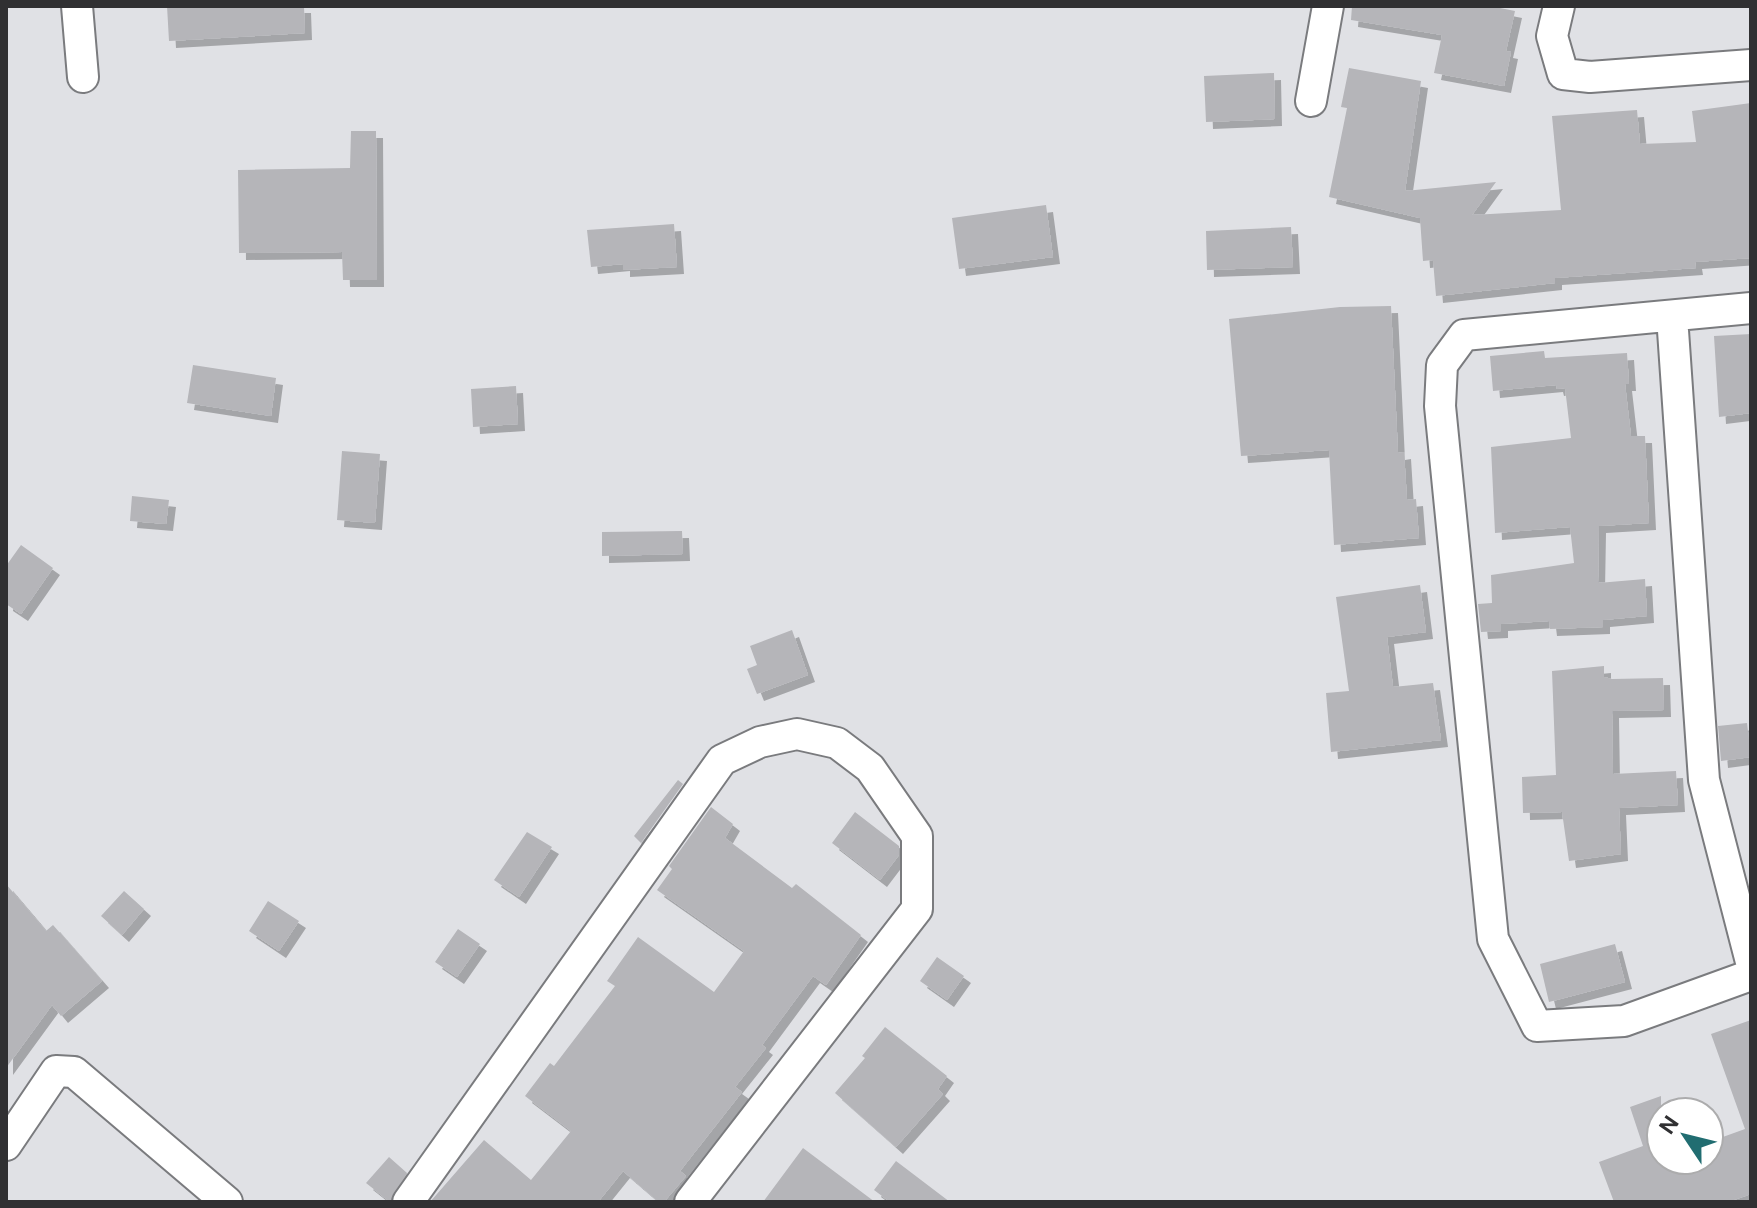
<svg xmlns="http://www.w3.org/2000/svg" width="1757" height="1208" viewBox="0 0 1757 1208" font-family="'DM Sans',sans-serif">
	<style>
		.building { fill: #b5b5b9; filter: url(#shadow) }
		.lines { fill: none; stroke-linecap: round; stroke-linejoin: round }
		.street-casing { stroke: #7a7b7e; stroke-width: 34 }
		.street { stroke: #fff; stroke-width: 30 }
	</style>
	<defs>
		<filter id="shadow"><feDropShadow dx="7" dy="7" stdDeviation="0" flood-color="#0004"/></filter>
	</defs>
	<rect width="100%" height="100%" fill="#e0e1e5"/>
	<path class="building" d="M167 6H304L305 33 169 41Z
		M1352 6H1490L1515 11 1506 51 1511 52 1504 86 1434 73 1442 35 1351 20Z
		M1349 68 1421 81 1405 191 1496 182 1472 215 1561 210 1552 116 1637 110 1640 144 1696 142 1692 111 1751 103V258L1695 262 1696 268 1555 278V283L1436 296 1433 260 1423 261 1420 218 1329 197 1347 108 1341 107Z
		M1274 73 1275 119 1206 122 1204 76Z
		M351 131H376L377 280H343L342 252 239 253 238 170 350 168Z
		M1046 205 1053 257 959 269 952 218Z
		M674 224 677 267 623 270V264L591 267 587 230Z
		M1291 227 1293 267 1207 270 1206 231Z
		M1391 306 1398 453 1404 452 1407 500 1416 499 1419 538 1334 545 1329 450 1241 456 1229 319 1340 307Z
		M1751 334V413L1719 417 1714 336Z
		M1544 351 1545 358 1627 353 1629 384H1625L1631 436H1645L1649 523 1599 526 1598 583 1645 579 1647 616 1603 620V627L1550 629 1549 621 1501 624V631L1481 632 1478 604 1492 603 1491 575 1574 563 1570 527 1495 533 1491 447 1571 438 1565 388 1557 389 1556 385 1493 391 1490 356Z
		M193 365 276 378 271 416 187 403Z
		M516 386 518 424 473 427 471 389Z
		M342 451 380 454 375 523 337 520Z
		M132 496 169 500 166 524 130 521Z
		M682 531 683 554 602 556V532Z
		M21 545 53 568 21 614 6 604V566Z
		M1420 585 1426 632 1387 637 1393 687 1433 683 1441 740 1331 752 1326 693 1349 691 1336 597Z
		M792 630 808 675 757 694 747 669 757 665 750 646Z
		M1604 666V677L1612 679 1663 678 1664 710 1612 711 1613 774 1676 771 1678 805 1619 808 1621 854 1569 861 1562 812 1523 813 1522 777 1556 775 1552 671Z
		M1747 723 1751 757 1721 761 1718 726Z
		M678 780 683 784 641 843 634 836Z
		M711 807 733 824 725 838 792 888 796 884 861 935 826 985 813 976 762 1045 766 1048 735 1087 742 1092 680 1171 686 1176 664 1202H659L623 1171 598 1202H430L484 1140 531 1180 571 1131 525 1096 550 1063 554 1066 615 986 607 981 638 937 714 992 744 951 657 890 672 869 669 866Z
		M855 812 899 846V855L880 880 832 843Z
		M527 832 552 847 519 897 494 880Z
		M6 884 46 931 53 925 102 981 61 1016 52 1005 6 1068Z
		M124 891 144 909 122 935 101 916Z
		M268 901 299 921 279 951 249 931Z
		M458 929 480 944 457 977 435 962Z
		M1615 944 1625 982 1549 1002 1540 964Z
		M937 957 964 976 947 1000 920 981Z
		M1751 1020V1194L1728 1202H1614L1599 1162 1643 1146 1630 1107 1661 1096V1160H1709V1142L1745 1129 1711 1034Z
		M885 1027 947 1076 938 1089 943 1094 896 1147 835 1093 865 1058 862 1056Z
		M803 1148 875 1202H763Z
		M389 1157 407 1173 390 1202 366 1183Z
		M896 1161 950 1202H890L874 1190Z"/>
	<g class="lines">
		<g class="street-casing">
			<path id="street" d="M77 6 83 77
				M1559 6 1552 36 1563 74 1590 77 1751 65
				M1311 101 1328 6
				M1751 308 1464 335 1442 365 1440 406 1493 939 1537 1026 1624 1021 1751 975
				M1672 316 1704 780 1751 962
				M6 1145 56 1071 74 1072 227 1202
				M408 1202 722 760 760 742 797 734 837 743 870 768 917 836V909L690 1202"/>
		</g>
		<use href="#street" class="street"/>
	</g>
	<rect width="1757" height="1208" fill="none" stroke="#303032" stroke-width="16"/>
	<g transform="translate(1685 1136) rotate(305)"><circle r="38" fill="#ffffff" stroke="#acacad" stroke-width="2"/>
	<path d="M0-6L14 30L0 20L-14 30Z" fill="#216d71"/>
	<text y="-12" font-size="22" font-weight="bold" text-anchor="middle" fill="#303032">N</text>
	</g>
</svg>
